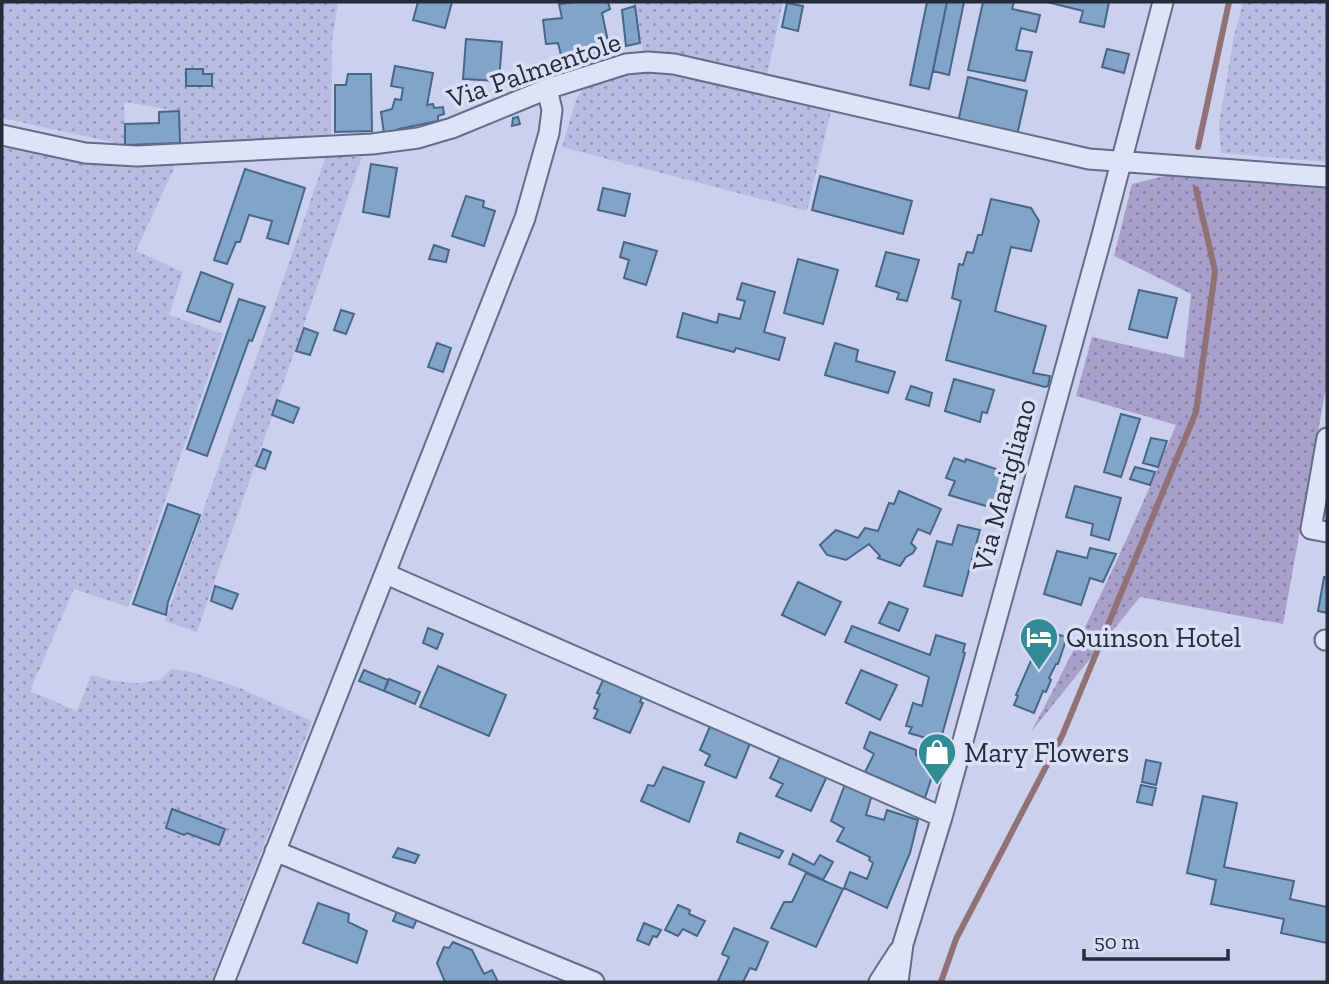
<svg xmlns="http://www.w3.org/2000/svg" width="1329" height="984" viewBox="0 0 1329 984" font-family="'Zilla Slab',serif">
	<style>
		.farmland { fill: url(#farmland-dots) }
		.grass { fill: url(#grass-dots) }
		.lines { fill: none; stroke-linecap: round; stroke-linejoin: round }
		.stream { stroke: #907176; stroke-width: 6 }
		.building { fill: #83a4c9; stroke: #466787; stroke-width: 2 }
		.minor-casing { stroke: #5f6e89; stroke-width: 23 }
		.minor { stroke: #dee3f8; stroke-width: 19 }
		.labels { text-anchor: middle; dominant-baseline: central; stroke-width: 7; stroke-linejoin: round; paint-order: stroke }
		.street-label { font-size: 28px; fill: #222c3b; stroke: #dadff5 }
		.poi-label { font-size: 28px; fill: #222c3b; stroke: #dadff5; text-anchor: start }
	</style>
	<defs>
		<pattern id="farmland-dots" width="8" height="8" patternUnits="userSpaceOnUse" patternTransform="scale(1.75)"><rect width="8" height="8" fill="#b8bbe2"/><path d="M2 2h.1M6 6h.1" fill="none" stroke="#9598b8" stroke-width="1.8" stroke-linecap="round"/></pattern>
		<pattern id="grass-dots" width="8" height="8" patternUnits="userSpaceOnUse" patternTransform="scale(1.75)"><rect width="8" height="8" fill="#a99fcb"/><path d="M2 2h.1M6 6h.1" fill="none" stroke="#8982a6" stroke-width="1.8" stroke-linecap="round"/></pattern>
	</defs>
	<rect width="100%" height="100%" fill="#cbd1ed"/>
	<path class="farmland" d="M2 2H338L332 40 331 138 180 143 179 111 124 102 125 145 2 118Z
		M633 2H783L766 79 644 55Z
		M1243 2H1327V162L1221 153 1219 124 1234 36Z
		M658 70 831 111 807 211 562 147 576 100 581 92 592 84 629 71Z
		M2 145 94 164 125 166H175L136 251 183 272 169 315 223 334 128 607 74 589 30 691 77 711 91 675 115 681 138 683 160 680 171 669 191 672 240 688 312 721 211 982H2Z
		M326 156 362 157 197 632 165 621Z"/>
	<path class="grass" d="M1168 175 1327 186V382L1283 624 1140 597 1031 732C1085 632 1133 529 1176 425L1076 396 1092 337 1184 358 1191 294 1114 256 1132 184Z"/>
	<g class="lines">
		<path class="stream" d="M1198 147 1229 2
			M941 982 956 939 1062 736 1196 412 1215 271 1196 189"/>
	</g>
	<path class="building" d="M418 2H452L445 28 413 20Z
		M576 2H608L610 9 602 13 610 51 563 63 558 43 546 44 543 20 562 18 559 4Z
		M927 2H947L929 89 910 85Z
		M947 2H964L949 75 933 71Z
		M983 2H1014L1012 9 1040 15 1036 32 1021 28 1016 50 1032 52 1025 81 968 70Z
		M1047 2H1109L1104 27 1080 22 1083 11Z
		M787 3 803 6 798 31 782 27Z
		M635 6 640 43 626 46 622 10Z
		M466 39 502 42 499 81 463 79Z
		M1107 49 1129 54 1124 73 1102 67Z
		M395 66 433 73 427 105 433 104 434 108 443 107 444 114 438 116V121L398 129V133L384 134 381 112 392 109 395 99 401 100 403 88 391 86Z
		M186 69H203V74H212V86H186Z
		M348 74H371L372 131 335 132V85H346Z
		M968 77 1027 91 1017 135 958 122Z
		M179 111 180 143 125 145V124L159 123V112Z
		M518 117 520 124 512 126 513 118Z
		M371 164 397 168 389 217 363 212Z
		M245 169 305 188 288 244 267 238 272 221 249 215 240 242H236L227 264 214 260Z
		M820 176 912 201 903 234 812 210Z
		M603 188 630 194 625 216 598 210Z
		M466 196 484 201 483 207 495 211 484 246 452 236Z
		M991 199 1031 208 1039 221 1031 251 1011 247 995 311 1046 326 1033 373 1050 376 1048 386 1045 387 946 360 961 301 952 298 959 264 963 265 967 252 973 253 978 235H982Z
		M624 242 657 251 646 285 624 278 629 260 620 257Z
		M434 245 449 250 446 262 429 259Z
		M886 252 919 260 907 301 897 299 899 293 876 286Z
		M798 259 838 270 823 324 784 313Z
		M201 272 233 284 220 322 187 311Z
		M742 283 775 292 764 332 785 338 779 360 736 348 734 352 677 337 683 313 717 323 719 314 740 319 745 301 737 299Z
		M1139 290 1177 298 1167 338 1129 329Z
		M239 299 265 307 252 341 249 340 207 456 187 449Z
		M341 310 354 314 346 334 334 330Z
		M304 328 318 333 310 355 296 351Z
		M437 343 451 348 443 372 428 367Z
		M835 343 858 350 856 361 895 372 888 393 825 375Z
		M954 379 994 390 987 413 982 412 980 422 945 411Z
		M911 386 932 393 929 406 906 399Z
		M277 400 299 408 293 423 272 415Z
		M1121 414 1140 419 1121 477 1104 472Z
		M1151 438 1167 441 1158 467 1143 463Z
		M263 449 271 452 265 469 256 466Z
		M954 458 965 462 966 459 1008 473 996 509 949 495 955 481 946 478Z
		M1135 467 1155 472 1150 485 1130 479Z
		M1075 486 1121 498 1109 540 1091 535 1093 524 1066 517Z
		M899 491 941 509 930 534 918 529 911 543 916 548 913 553 906 557 900 566 878 558 880 556 869 544 846 560 827 555 820 545 836 530 858 538 865 528 878 531 889 503 894 504Z
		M168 504 200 515 168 602 166 615 133 604Z
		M958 525 980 530 962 596 924 586 937 541 952 545Z
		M1090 548 1116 554 1103 582 1090 578 1081 605 1044 594 1057 551 1087 558Z
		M1324 577 1327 578V613L1318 611Z
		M798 582 841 602 825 635 782 615Z
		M215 586 238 594 232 609 211 601Z
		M889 602 908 609 899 631 879 623Z
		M852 626 930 655 936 635 965 644 963 652 965 653 940 742 909 733 912 727 906 726 913 703 922 706 929 677 845 642Z
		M428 628 443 634 437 649 423 643Z
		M1044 631 1067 637 1058 664H1056L1049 678 1051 680 1046 692 1043 691 1034 713 1014 705 1018 696 1016 695Z
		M438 666 506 695 489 736 420 707Z
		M364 670 388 680 384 691 359 681Z
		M861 670 897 685 880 720 846 703Z
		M604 678 643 695 640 702 643 703 630 733 594 718 598 710 594 708 600 694 597 693Z
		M389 679 420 692 415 704 384 691Z
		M711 724 751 741 736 778 705 765 710 755 700 750Z
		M870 732 916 750V755L936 764 925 798 865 772 874 754 864 748Z
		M781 755 828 774 811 811 776 796 783 784 770 778Z
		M1146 760 1161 763 1156 785 1142 782Z
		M663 767 704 782 689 822 641 801 648 785 654 786Z
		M847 779 874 788 866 815 884 820 887 810 918 820 910 853 887 908 844 888 850 872 867 879 873 863 869 860 870 857 837 841 844 828 831 821Z
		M1141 785 1156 788 1152 805 1137 802Z
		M1203 796 1237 803 1224 867 1294 881 1290 899 1327 907V943L1281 933 1284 919 1211 904 1216 880 1187 873Z
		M172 809 225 829 219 845 187 833 184 835 166 828Z
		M740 833 783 851 779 858 737 842Z
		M398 848 419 855 415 863 393 857Z
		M793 854 814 865 820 855 833 862 823 880 789 864Z
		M806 873 843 889 816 947 771 928 784 902H792Z
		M318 903 349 914 348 922 367 931 357 963 303 943Z
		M678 905 690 910 689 914 705 921 697 936 683 929 678 936 665 930Z
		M398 909 418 917 413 928 393 921Z
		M644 923 661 930 657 937 653 936 649 945 637 940Z
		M734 928 768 942 756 970 750 968 743 982H720L718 981 729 957 722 954Z
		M453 942 472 950 484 974 492 970 498 982H445L437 963 444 947 449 948Z"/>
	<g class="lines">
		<g class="minor-casing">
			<path id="minor" d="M2 135 85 153 137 156 372 144 418 138 452 128 547 89 626 64 648 62 674 64 1089 159 1327 177
				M1327 438 1311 529 1327 532
				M386 574 942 817
				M1325 640H1327
				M275 851 594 982
				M224 982 525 218 549 133 552 110 547 89
				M879 982 899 951
				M898 982 903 944 942 817 1101 239 1163 2"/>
		</g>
		<use href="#minor" class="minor"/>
	</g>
	<defs>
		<g id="hotel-pin" transform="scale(2.0125)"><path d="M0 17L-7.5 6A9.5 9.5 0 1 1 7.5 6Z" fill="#328b95" stroke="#dadff5"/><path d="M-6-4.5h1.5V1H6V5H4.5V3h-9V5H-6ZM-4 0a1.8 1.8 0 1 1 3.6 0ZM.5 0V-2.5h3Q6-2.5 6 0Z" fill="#fff"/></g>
		<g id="shop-pin" transform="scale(2.0125)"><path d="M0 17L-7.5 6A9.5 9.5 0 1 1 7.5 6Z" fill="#328b95" stroke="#dadff5"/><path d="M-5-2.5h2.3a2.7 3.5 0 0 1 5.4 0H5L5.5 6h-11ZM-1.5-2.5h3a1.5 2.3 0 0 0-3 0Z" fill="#fff"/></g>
	</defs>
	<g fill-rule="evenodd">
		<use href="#hotel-pin" x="1039" y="637"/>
		<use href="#shop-pin" x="937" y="752"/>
	</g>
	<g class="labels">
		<g class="street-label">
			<text transform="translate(534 70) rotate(-19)">Via Palmentole</text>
			<text transform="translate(1004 485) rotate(-75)">Via Marigliano</text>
		</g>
		<g class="poi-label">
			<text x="1066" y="637">Quinson Hotel</text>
			<text x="964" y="752">Mary Flowers</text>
		</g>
	</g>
	<rect width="1329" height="984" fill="none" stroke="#222c3b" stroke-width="7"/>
	<path d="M1084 949v10h144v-10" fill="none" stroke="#222c3b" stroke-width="3.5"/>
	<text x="1094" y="949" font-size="21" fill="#222c3b" stroke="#dadff5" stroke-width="5" paint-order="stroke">50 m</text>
</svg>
